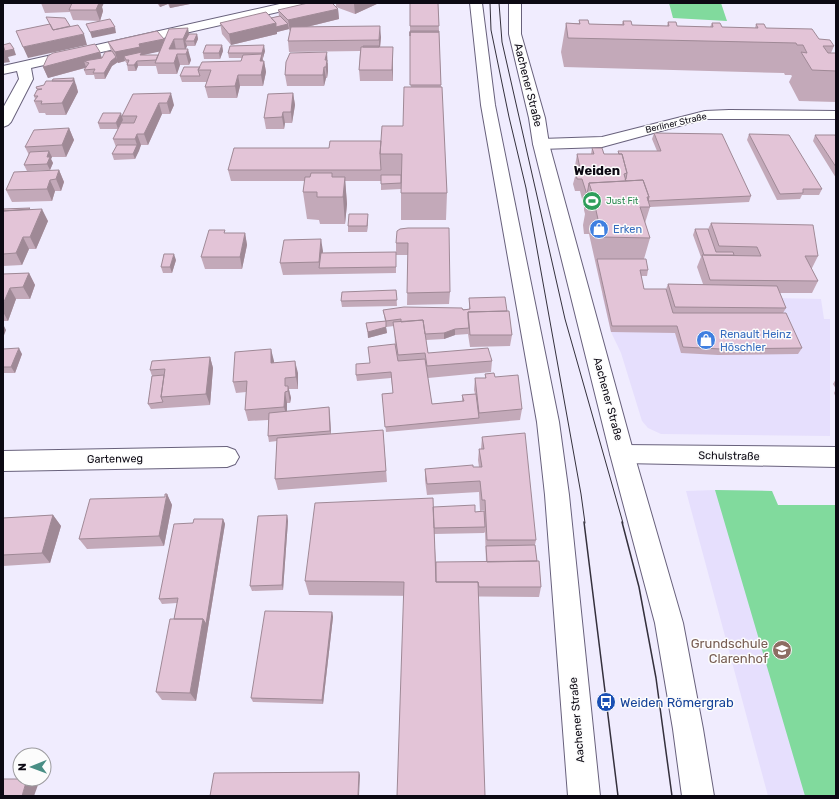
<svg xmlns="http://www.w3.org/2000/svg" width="839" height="799" viewBox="0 0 839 799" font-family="Rubik,sans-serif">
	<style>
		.built { fill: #e6dffd }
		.green { fill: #81da9d }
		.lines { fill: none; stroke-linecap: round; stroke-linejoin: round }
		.minor-casing { stroke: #68617c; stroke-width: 2 }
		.secondary-casing { stroke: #68617c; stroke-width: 2 }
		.minor { fill: #fff; fill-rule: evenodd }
		.secondary { fill: #fff; fill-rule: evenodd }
		.tram-far1 { stroke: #34303c; stroke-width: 1 }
		.tram { stroke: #34303c; stroke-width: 1.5 }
		.wall { fill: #c3a9b9; fill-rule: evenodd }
		.shaded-wall { fill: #9f8996 }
		.building { fill: #e3c4d7; stroke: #9f8996 }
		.labels { text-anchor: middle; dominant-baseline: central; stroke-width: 3; stroke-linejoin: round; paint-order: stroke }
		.far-street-label { font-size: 9px; fill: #0c0913; stroke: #fcfcfc }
		.far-leisure-label { font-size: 9px; fill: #27864d; stroke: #fcfcfc; text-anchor: start }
		.street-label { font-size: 11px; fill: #0c0913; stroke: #fcfcfc }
		.shop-label { font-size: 11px; fill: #366cbe; stroke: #fcfcfc; text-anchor: start }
		.far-district-label { font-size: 13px; font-weight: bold; fill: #0c0913; stroke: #fcfcfc }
		.near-education-label { font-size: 13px; fill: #785e54; stroke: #fcfcfc; text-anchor: end }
		.near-transit-label { font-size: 13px; fill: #164399; stroke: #fcfcfc; text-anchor: start }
	</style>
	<rect width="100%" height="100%" fill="#f0ecfe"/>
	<path class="built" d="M602 294 821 299 824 319H830V436L661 434 648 428 642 421 621 353 611 332Z
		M715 490 772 491 778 505H836V796H768L686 491Z"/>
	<path class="green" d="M669 3H721L727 21 673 18Z
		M715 490 772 491 778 505H836V796H805Z"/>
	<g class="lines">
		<g class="minor-casing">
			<path id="minor" d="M284 3H306L304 6 300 7 31 68 33 79 11 122 8 125 3 127V108L19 79 17 71 3 74V66Z
				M729 110 836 111V119H705L602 147 541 149 535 147 533 144 535 141 541 139 602 137 705 111Z
				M622 445 836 447V467L622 463 614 461 610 454 614 447Z
				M227 447 235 450 239 457 235 464 227 467 3 471V451Z"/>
		</g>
		<g class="secondary-casing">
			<path id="secondary" d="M470 3H482L495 105 559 422 569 495 600 796H568L545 495 537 422 481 105Z
				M509 3H521V34L545 118 549 144 634 454 683 623 703 729 714 796H682L673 729 655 623 610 454 533 144 529 118 509 34Z"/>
		</g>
		<use href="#minor" class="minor"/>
		<use href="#secondary" class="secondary"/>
		<path class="tram-far1" d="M490 3 491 30 509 117 526 188 581 494 585 523
			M499 3 502 42 565 319 623 523"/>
		<path class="tram" d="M584 522 618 796
			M622 522 639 587 656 678 672 796"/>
	</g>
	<path class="wall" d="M41 3H103L102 7 103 11 100 21 73 20 70 12 45 13Z
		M157 3H190V4L170 8 168 4 160 7Z
		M336 3H379L355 14 336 7 338 9 339 19 307 27 381 37 380 47 393 58V81H360L359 70 360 51 289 52 288 41 290 31 289 29 277 32V34L231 45 222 34 220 23 271 18 279 16 278 10 336 7Z
		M410 3H450V4H438L439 31V32L441 87 447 193 446 220H401V189L381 190V181H345L347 204 345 224H320L319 220 307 219 303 192 305 181H231L228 170 329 148 381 141 403 126 411 87 410 26Z
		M579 20 589 24H622L623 21 632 25 667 26 668 22 677 26 710 27 712 23 722 27 755 28 756 24 766 28 819 39 834 46 831 53H836V102L799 101 789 82 792 76 791 75H785L784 73 564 67 561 52 566 23H579Z
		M189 34H197L198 39 195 46H187L186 49 191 60 189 65H180L177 74H158L156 66H138L136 71H128L127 64 125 61 118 63V62L112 66 105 79H95L94 75H86L84 70 85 68 48 78 43 67 100 52 102 58 111 51 108 42 164 39ZM159 51 158 55H143Z
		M222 45 223 51 220 59H204L203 53Z
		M265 51 263 58V61H264L266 72 263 86H240L237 98H208L205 87 207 82H182L180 76 200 67 241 61 242 58H229L228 53Z
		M328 63V71L327 78H326L324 86H287L285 75Z
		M76 84 78 92 66 115H46L45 113H39L34 101 35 99 34 96 37 90 36 87Z
		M293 93 295 105 292 123H285L284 129H266L264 118Z
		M133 94 174 105 170 114H162L148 145H141L135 159 114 160 112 154 116 147 113 139 118 129H100L98 123 122 116Z
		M69 128 74 140 66 157H52L51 159 53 163 50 170 27 171 24 165 29 155 25 147Z
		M654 133 751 196 749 202 650 207 645 223 650 238 644 259 648 270 647 276H641L644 289H666L668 284H703L697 267 701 257 693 235 695 229H708L711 223 818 256 812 268H811L818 281 812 293H780L786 308 783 313 802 348 798 354 718 355 681 353 675 333 611 332 589 234H584L583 225 585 214 584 210V207L580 191H575L573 184 576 173 575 166 577 154H591L592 148 604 154H618V151H657L652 139Z
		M749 134 822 189 819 195H802L800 199 777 200 747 140Z
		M815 135 836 137V178L813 141Z
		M59 170 64 182 61 191H55L52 201 12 202 6 190Z
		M30 208V209L48 221 36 249H29L22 265 3 266V209Z
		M368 220 367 232H348V226Z
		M400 229 450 292 449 304 407 305 408 255H396V243Z
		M225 233H245L247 245 242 269H205L201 257Z
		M323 251 322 253 396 252V273L283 275 280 263Z
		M176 260 172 273H163L161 267Z
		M29 273 35 285 30 299H16L8 321H3V274Z
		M396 290 397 306 342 307 341 301Z
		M469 298 507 311 512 335 510 346 470 347 468 334 455 335 444 339 426 340 428 353 492 361 491 372 428 378 432 404 462 401V395L475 394 474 390 475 378H485V374L495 377 522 409 520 420 386 432 382 394 393 393 391 378 357 381 356 375 370 363 395 344 394 326 386 327 387 333 368 338 366 323 385 321 383 310 469 309Z
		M3 349 22 354 15 373H3Z
		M210 357 213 368 210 405 151 409 148 404 152 376 150 370Z
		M274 361V363L298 373V389H289L291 398 290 403H287V412L329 407 331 434 383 430 387 482 278 490 275 479 277 441 269 442 268 436V420L248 421 245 410 246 392 236 393 233 382Z
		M836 379V389L833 384Z
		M836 389V398L834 393Z
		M482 437 536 540 535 545 537 561 541 587 539 597 309 595 305 581 433 507 475 512 484 511V510L480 511 479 492 427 495 425 480V469L479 467 478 460 479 449H481ZM485 532 486 562H436L434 534 484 533Z
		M167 494 172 505 164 546 87 549 79 539 165 497Z
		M53 515 61 526 50 563 3 566V518Z
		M287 515 288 521 283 590 252 591 250 586Z
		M223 519 225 524 196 701 162 700 156 692 174 619 177 603 162 604 159 599 193 523Z
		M332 612 333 617 323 704 253 702 251 698Z"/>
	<path class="shaded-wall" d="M98 3H104L102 7 103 11 100 21 96 10Z
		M159 3H168V4L160 7Z
		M169 3H190V4L170 8Z
		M356 3H379L355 14 354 4Z
		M338 9 339 19 290 31 288 20Z
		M276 23 288 24 289 29 277 32V34L231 45 229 34Z
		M380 26 381 37 379 58V40Z
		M115 27 116 33 92 38 90 32Z
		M188 28 190 39 185 41 187 46 185 50 183 39Z
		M84 34 87 45 28 58 23 47Z
		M197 34 198 39 195 46 194 41Z
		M164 39 167 50 143 55V57L141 61 140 58 124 56 125 61 118 63 115 52 139 44Z
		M174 39 176 50 169 49Z
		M3 45 14 49 16 55 8 57 10 62 3 63Z
		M222 45 223 51 220 59 219 53Z
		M264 45 265 51 263 58 262 53Z
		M393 47V81L392 70Z
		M188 49 191 60 189 65 186 54Z
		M100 52 103 63 84 61 86 67H88L48 78 43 67Z
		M327 52 328 71 327 78 325 60Z
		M177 54 180 65 177 74 174 63Z
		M262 54 263 64 264 61 266 72 263 86 261 75 260 61Z
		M116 57 118 62 112 66 105 79 104 73 111 61Z
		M137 61 138 66 136 71 134 65Z
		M324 67 326 78 324 86 323 75Z
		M238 75 240 86 237 98 235 86Z
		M74 78 78 92 66 115 62 103 69 86Z
		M171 93 174 105 170 114 167 103Z
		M293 93 295 105 292 123 291 112Z
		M159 103 162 114 148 145 144 134Z
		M283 112 285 123 284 129 282 117Z
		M121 113 123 120 118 129 116 123Z
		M69 128 74 140 66 157 62 145Z
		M137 134 141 145 139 151 135 139Z
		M137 145 139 151 135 159 133 154Z
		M49 151 52 157 51 159 53 163 50 170 47 164V157Z
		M59 170 64 182 61 191 56 179Z
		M345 177 347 204 345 224 343 197Z
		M50 180 55 191 52 201 47 189Z
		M42 209 48 221 36 249 30 237Z
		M368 214V220L367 232V226Z
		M245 233 247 245 242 269 240 257Z
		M23 237 29 249 22 265 16 253Z
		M321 239 323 251 321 268H319V262Z
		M174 254 176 260 172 273 170 267Z
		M29 273 35 285 30 299 23 287Z
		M10 288 16 299 8 321 3 312V304Z
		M3 324 6 330 3 338Z
		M386 327 387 333 368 338V332Z
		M455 329V335L444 339V333Z
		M19 348 22 354 15 373 11 367Z
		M271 349 274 361 273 375 271 363Z
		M210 357 213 368 210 405 206 394Z
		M295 361 298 373V389L296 377Z
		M288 386 291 398 290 403 288 391Z
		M285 392 287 403V418L284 407Z
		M329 407 330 413 331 436 330 431Z
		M167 494 172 505 164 546 159 536Z
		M53 515 61 526 50 563 42 553Z
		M287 515 288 521 283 590 282 585Z
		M223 519 225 524 196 701 190 693 203 619Z
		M332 612 333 617 323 704 322 700Z
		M359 772 360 775 359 796H358Z
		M27 779 38 785 34 796H22Z"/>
	<path class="building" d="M72 3H99L96 10H69Z
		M308 3H332L338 9 288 20 278 10Z
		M410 3H438L439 26H410Z
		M266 12 276 23 229 34 220 23Z
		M280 16 288 24 276 27V23L271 18Z
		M46 17 65 18 70 26 53 30Z
		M110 19 115 27 90 32 86 24Z
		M579 20H588L589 24 624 25 623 21H631L632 25 669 26 668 22H676L677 26 713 27 712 23H720L722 27 758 28 756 24H764L766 28 812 29 819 39 830 40 834 46H823L828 53H836V71L812 70 801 52 807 53 803 45H797L796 43 568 38 566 23 580 24Z
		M50 24 53 30 78 25 84 34 23 47 16 31Z
		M380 26 379 40 288 41 291 27Z
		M188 28 183 39H174L169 49H188L186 54H177L174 63H155L169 29Z
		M157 31 164 39 139 44 140 47 115 52 108 42Z
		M410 31H439V32H410V36Z
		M410 32H439L441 85H410Z
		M189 34H197L194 41H185Z
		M10 43 14 49 5 51 3 45Z
		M95 44 100 52 43 67 48 56 53 53Z
		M206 45H222L219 53H203Z
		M264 45 262 53H228L230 46Z
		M363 46H379V47H363Z
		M361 47H393L392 70H359Z
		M112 51 116 57 111 61 104 73H93L95 69 84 70 89 63 84 61 102 58 105 52Z
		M142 52 140 55H158L156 60 137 61 134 65H127L129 60H126L124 56Z
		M327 52 325 60H327L326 67H324L323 75H285L286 62 290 53Z
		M262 54 260 61H264L261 75H238L235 86 205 87 211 70H198L202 62 241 61 243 55Z
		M184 67H200L198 70 200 76H180Z
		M74 78 72 81H52L53 79Z
		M46 81H74L62 103 41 104 42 101H34L38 96H34L37 90 42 89H37L36 87 44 85Z
		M404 87H442L447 193H401L402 154H380L382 126H403Z
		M171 93 167 103H159L144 134H137L135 139H113L121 123H134L137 116H122L133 94Z
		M293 93 291 112H283L282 117 264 118 268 94Z
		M103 113H121L116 123H98Z
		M69 128 62 145 25 147 34 130Z
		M654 133 722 134 751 196 648 201 649 197 643 180 626 181 625 179H626L627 173 622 154H619L618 151H661Z
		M749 134 789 135 822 189H803V193L780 194Z
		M815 135H835L836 137V167Z
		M330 141H381L380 154 381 170H228L234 148H329Z
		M117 145H137L133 154H112Z
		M592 148H602L604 154H622L627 173 624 174 626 181 589 183 587 195 582 179H577L576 173H581L577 154H594Z
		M49 151 47 157H50L47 164 24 165 30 152Z
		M59 170 56 179 50 180 47 189 6 190 14 172Z
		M311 173H332V177H345L343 197H317V192H303L305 177H310Z
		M381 175H401V183L381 184Z
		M643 180 649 197H647L650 207H640L650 238 602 237 595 206H590L588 198H594L589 183Z
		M30 208 29 209 3 211V209Z
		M42 209 30 237H23L16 253 3 254V211Z
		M349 214H368L367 226H348Z
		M711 223 813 225 818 256H805L818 281 710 280 702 255 761 256 757 247 719 246Z
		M408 228H449L450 292 407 293 408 243H396L397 231 400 229Z
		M695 229H708L716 252H733L734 255H704Z
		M209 230H225L224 233H245L240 257H201Z
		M321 239 319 262 280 263 284 240Z
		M396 252V267L319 268 321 253Z
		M164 254H174L170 267H161Z
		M597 259H646L648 270H640L644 289H666L673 313H786L802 348 721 349 683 347 677 326H612Z
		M29 273 23 287 10 288 3 304V274Z
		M668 284 777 286 786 308 675 307Z
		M396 290 397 300 341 301 342 292Z
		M505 297 507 311 468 312V318L469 328 455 329 444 333 425 334 423 320 401 322V319L386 321V327L368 332 366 323 386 321 383 310 404 307 462 308 463 310 470 309 469 298Z
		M509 311 512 335H470L468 312Z
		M423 320 428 353 488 348 492 361 427 366 425 353 398 355 393 322Z
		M395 344 398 361 425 359 432 404 464 401 462 395 476 394 479 418 385 427 382 394 393 393 391 372 356 375V364L370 363 368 347Z
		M19 348 11 367H3V349Z
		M271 349V363L295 361 296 377 285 378V386H288V391L285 392 284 407 245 410 247 381 233 382 235 352Z
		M210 357 206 394 161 397 165 369 150 370 152 361Z
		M494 373 495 377 518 375 522 409 479 413 475 378H486L485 374Z
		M164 375 161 397 163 402 148 404 152 376Z
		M329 407 330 431 268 436 269 413Z
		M383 430 386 471 275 479 277 438Z
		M525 433 536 540H487L485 500H482L480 481 427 484 425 469 473 465V467H482L479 449H484L482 437Z
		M165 494H167L159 536 79 539 90 499 165 497Z
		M433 498 436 582H478L485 796H397L404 582 305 581 315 503Z
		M475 505V512L484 511 485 527 434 528 433 507Z
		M53 515 42 553 3 555V518Z
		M287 515 282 585 250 586 258 516Z
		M194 519H223L206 624 203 619H174L178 598 159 599 174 524 193 523Z
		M535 545 537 561 487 562 486 546Z
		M539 561 541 587H479L478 582H436V562Z
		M265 611 332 612 322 700 251 698Z
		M170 619H203L190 693 156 692Z
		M359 772 358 796H210L214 773Z
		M3 779H27L22 796H3Z"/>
	<defs>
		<g id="stadium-disc" transform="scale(1)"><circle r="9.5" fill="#2e9e5b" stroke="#fcfcfc"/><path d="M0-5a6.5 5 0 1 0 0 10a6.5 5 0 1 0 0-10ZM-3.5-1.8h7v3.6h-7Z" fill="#fff"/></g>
		<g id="shop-disc" transform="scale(1)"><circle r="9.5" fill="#3f7fe0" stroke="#fcfcfc"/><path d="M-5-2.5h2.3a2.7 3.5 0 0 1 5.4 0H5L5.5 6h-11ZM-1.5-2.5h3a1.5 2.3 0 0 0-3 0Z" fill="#fff"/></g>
		<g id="school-disc" transform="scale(1)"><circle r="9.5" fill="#8d6e63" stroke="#fcfcfc"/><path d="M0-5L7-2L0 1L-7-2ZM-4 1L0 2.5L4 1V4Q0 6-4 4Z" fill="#fff"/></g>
		<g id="bus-disc" transform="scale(1)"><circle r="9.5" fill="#1a4fb4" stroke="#fcfcfc"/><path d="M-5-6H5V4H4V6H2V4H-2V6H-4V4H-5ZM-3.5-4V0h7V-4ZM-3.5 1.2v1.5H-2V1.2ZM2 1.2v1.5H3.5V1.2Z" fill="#fff"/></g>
	</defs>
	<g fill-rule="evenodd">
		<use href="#stadium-disc" x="592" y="201"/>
		<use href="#shop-disc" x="599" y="229"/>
		<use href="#shop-disc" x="706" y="340"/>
		<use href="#school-disc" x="782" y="650"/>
		<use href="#bus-disc" x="606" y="702"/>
	</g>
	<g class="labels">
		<g class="far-street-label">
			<text transform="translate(676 123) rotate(-13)">Berliner Straße</text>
		</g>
		<g class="far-leisure-label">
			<text x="606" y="201">Just Fit</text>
		</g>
		<g class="street-label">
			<text transform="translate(528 85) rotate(76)">Aachener Straße</text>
			<text transform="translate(608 399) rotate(75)">Aachener Straße</text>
			<text transform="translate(729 456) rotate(1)">Schulstraße</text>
			<text transform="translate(115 459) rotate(-1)">Gartenweg</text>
			<text transform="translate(577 720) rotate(-95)">Aachener Straße</text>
		</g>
		<g class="shop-label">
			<text x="613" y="229">Erken</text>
			<text x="720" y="334">Renault Heinz<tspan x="720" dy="13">Höschler</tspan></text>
		</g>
		<g class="far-district-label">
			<text x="597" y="170">Weiden</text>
		</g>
		<g class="near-education-label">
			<text x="768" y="643">Grundschule<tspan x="768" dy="15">Clarenhof</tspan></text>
		</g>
		<g class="near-transit-label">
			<text x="620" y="702">Weiden Römergrab</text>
		</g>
	</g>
	<rect width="839" height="799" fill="none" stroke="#0c0913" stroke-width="8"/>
	<g transform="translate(32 767) rotate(269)"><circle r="19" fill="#fcfcfc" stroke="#9c9b9f"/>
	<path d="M0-3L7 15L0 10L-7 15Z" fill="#498e85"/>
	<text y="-6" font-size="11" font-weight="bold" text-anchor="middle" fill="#0c0913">N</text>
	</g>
</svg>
